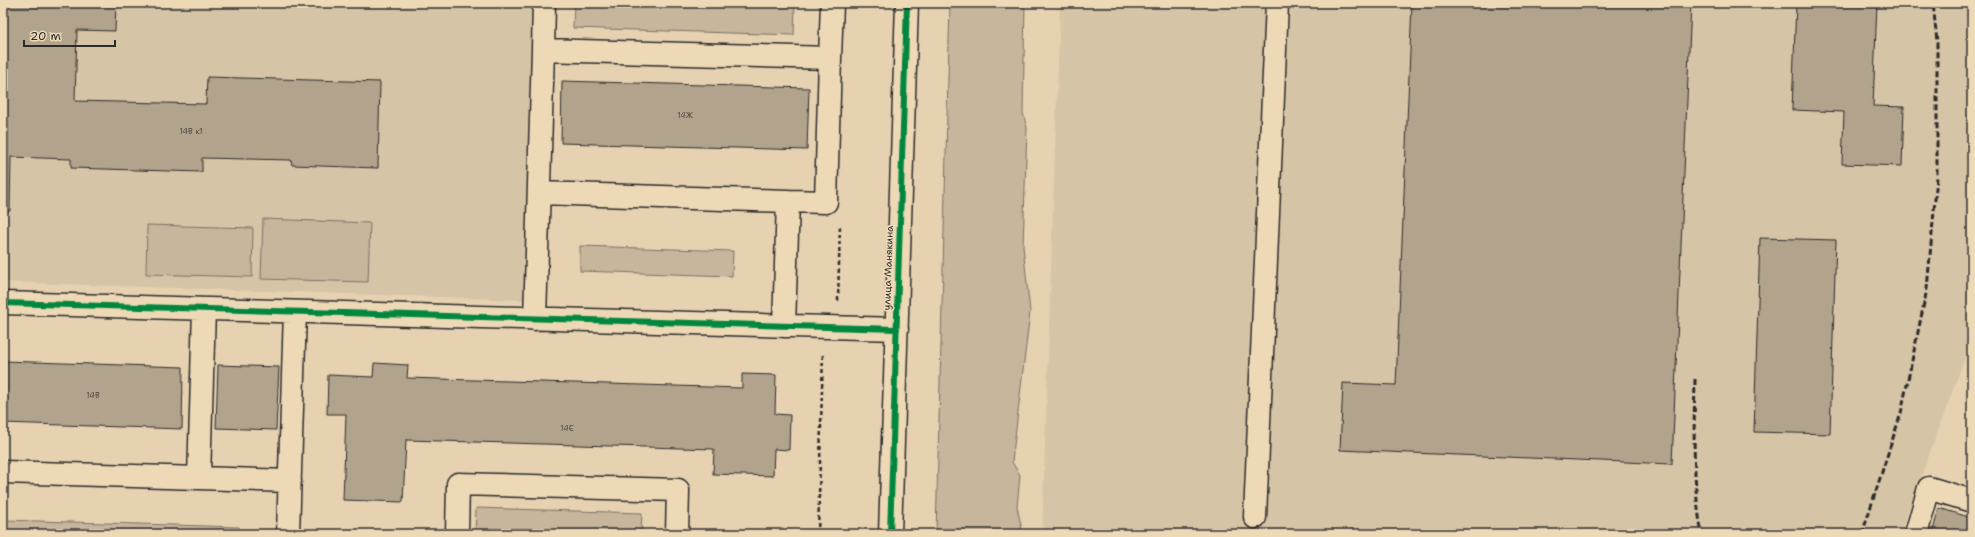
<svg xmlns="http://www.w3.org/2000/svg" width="1975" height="537" viewBox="0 0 1975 537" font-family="'Shantell Sans',sans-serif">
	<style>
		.built { fill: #d6c4a6 }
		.green { fill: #c8b69c; stroke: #7a7064 }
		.building { fill: #b2a38c; stroke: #2b2b2b }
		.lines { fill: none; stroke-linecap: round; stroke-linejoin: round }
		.minor-casing { stroke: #2b2b2b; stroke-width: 25 }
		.path { stroke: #2b2b2b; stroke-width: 2.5; stroke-dasharray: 4 3; stroke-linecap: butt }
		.minor { stroke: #eed9b7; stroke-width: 22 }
		.rail { stroke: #2b2b2b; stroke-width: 3; stroke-dasharray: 6 3; stroke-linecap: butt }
		.cycleway-casing { stroke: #eed9b7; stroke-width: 8 }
		.cycleway { stroke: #00873e; stroke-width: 6 }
		.labels { text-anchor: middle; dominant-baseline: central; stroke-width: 3.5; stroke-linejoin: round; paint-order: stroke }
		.number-label { font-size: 8px; fill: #4d4943 }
		.street-label { font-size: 10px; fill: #2b2b2b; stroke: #eed9b7 }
	</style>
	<rect width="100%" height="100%" fill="#e6d2b1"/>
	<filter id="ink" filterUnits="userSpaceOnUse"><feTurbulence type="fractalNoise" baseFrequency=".025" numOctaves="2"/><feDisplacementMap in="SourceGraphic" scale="8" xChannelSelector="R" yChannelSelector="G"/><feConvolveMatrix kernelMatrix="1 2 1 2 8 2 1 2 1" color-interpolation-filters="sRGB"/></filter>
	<g filter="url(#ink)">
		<path class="built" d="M3 3H533L525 300 3 282Z
			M1060 3H1972V338L1900 534H1042Z"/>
		<path class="green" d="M574 3H795L794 35 573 28Z
			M950 3H1025L1023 113 1027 128 1023 246 1030 312 1012 462 1020 475 1017 507 1023 534H936Z
			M263 219 370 223 368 282 261 279Z
			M147 225 253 228 252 277 146 274Z
			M580 246 733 251 732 276 580 271Z
			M476 508 642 513 641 534H475Z
			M3 520 239 527V534H3Z"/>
		<path class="building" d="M3 3H116L115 31 77 30 75 101 206 104 207 77 380 82 378 168 292 165 291 160 202 158V172L71 168V159L11 157 10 211H3Z
			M1412 3H1691L1672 464 1340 450 1343 383 1396 385Z
			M1796 3H1877L1873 106 1904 107 1902 166 1842 164 1844 112 1792 110Z
			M562 81 809 88 807 150 561 143Z
			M1760 238 1836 240 1830 434 1754 432Z
			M3 361 183 367 182 429 3 423Z
			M374 363 408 365 407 378 742 388V374L776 375 775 414 790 415 789 450 774 449 773 476 713 474 714 449 406 440 403 502 343 500 346 414H327L328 375 373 377Z
			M218 365 279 367 276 430 216 428Z
			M1939 508 1972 518V534H1932Z"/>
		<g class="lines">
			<g class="minor-casing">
				<path id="minor" d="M543 50 544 3
					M830 58 832 3
					M539 193 788 201
					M3 303 897 329
					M535 319 543 50 830 58 826 202 788 201 784 326
					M3 472 199 478 204 309
					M199 478 290 481
					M1255 517 1277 3
					M288 534 295 312
					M457 534 458 484 678 490 677 534
					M890 534 907 3
					M1916 534 1929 488 1972 501"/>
			</g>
			<path class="path" d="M838 301 840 224
				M818 534 823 353"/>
			<use href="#minor" class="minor"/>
			<path class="rail" d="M1695 379C1694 430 1692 483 1702 534
				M1862 534 1901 413 1927 289 1937 177V42L1933 3"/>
			<g class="cycleway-casing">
				<path id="cycleway" d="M3 303 897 329
					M890 534 907 3"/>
			</g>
			<use href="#cycleway" class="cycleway"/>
		</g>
	</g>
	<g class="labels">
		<g class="number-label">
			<text x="685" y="115">14Ж</text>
			<text x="191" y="131">14В к1</text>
			<text x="93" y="395">14В</text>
			<text x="567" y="428">14Е</text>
		</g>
		<g class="street-label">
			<text transform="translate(888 268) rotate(-88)">улица Манякина</text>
		</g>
	</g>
	<rect width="1975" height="537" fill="none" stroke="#eed9b7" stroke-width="16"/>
	<rect x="8" y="8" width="1959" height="521" fill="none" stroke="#2b2b2b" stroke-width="1.5" filter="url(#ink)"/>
	<path d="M24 40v6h91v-6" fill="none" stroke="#2b2b2b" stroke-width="2"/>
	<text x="30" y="40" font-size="12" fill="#2b2b2b" stroke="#eed9b7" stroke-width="3" paint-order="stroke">20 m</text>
</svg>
